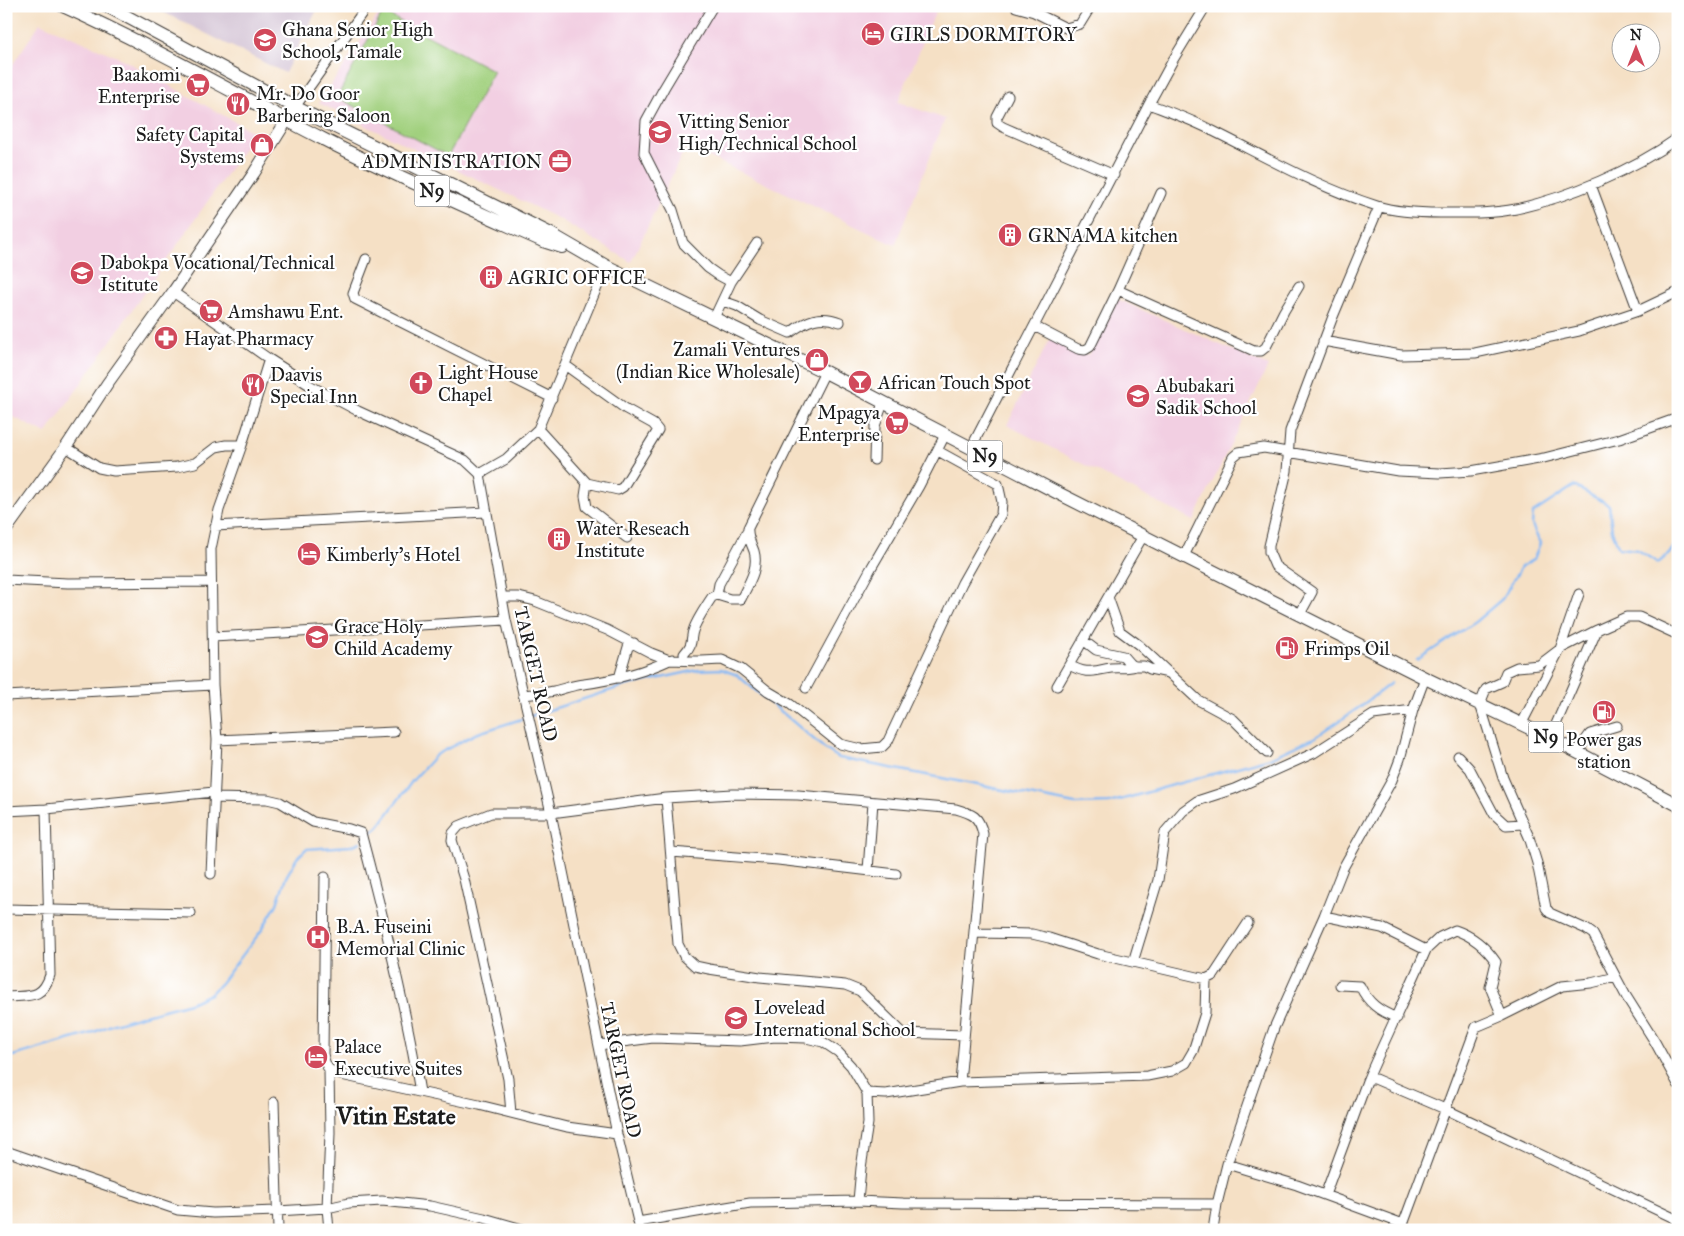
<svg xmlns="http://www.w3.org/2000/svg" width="1684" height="1236" viewBox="0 0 1684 1236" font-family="'IM FELL Great Primer',serif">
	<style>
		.built { fill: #f2cfe2 }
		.industrial { fill: #cfbdd0 }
		.green { fill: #a1d07e; stroke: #5e764d }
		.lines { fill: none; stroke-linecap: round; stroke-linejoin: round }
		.stream { stroke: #88baf4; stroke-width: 2.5 }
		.minor-casing { stroke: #3d3935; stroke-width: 11 }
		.major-casing { stroke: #3d3935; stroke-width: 13 }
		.highway-casing { stroke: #3d3935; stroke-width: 14 }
		.minor { stroke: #fff; stroke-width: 9 }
		.major { stroke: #fff; stroke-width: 11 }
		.highway { stroke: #fff; stroke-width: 12 }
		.labels { text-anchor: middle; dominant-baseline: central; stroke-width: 4.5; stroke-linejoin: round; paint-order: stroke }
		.shield { fill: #fff; stroke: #606060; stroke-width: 1 }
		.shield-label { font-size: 18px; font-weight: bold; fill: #1c1c1c }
		.poi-label { font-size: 19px; fill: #1c1c1c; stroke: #fff; text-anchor: start }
		.street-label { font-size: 19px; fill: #1c1c1c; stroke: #fff }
		.district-label { font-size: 24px; font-weight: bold; fill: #1c1c1c; stroke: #fff }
	</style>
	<rect width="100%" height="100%" fill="#fff"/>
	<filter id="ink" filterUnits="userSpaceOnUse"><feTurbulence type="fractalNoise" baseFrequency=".02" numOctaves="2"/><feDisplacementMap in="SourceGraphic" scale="10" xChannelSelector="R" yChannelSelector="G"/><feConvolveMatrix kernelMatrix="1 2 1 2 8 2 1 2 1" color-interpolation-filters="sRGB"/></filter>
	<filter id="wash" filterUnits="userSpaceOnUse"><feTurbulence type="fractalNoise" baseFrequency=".0096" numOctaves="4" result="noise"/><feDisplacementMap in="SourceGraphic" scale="20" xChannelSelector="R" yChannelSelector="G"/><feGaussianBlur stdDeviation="1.12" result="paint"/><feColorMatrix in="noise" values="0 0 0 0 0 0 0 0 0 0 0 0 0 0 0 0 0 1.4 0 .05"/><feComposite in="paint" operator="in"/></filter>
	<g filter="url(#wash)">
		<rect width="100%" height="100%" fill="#f5e0c5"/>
		<path class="built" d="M384 6H938L898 102 945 119 895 245 686 146 631 262 561 220 319 103Z
			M40 23 122 59 255 133 46 434 6 413V70H9Z
			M1117 299 1268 366 1194 521 1007 425 1050 338 1088 355Z"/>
		<path class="industrial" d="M151 6H319L285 73Z"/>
		<path class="green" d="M383 12 494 71 448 156 337 97Z"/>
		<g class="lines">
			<path class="stream" d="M1417 660 1475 622 1502 599 1521 567 1534 559 1540 543 1532 525 1533 513 1574 486 1609 505 1612 531 1619 548 1638 550 1658 563 1669 554 1678 541
				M364 838 378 827 413 780 436 755 475 734 624 686 698 670 721 669 737 675 784 714 825 749 839 758 1075 804 1109 803 1270 758 1316 737 1361 706 1391 683
				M6 1058 89 1034 114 1024 141 1016 190 1003 210 994 221 983 261 931 277 904 286 877 297 858 306 849 351 846 360 842"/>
		</g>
	</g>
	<g filter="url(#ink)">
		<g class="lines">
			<g class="minor-casing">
				<path id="minor" d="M713 6 664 88 646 121 644 153 673 210 683 243 708 268 718 275 731 282
					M1016 7 1034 12 1066 28 1080 24 1091 6
					M1008 96 997 117V123L1003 127 1114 175
					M1149 104C1169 112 1190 119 1209 129 1264 156 1317 187 1377 206 1397 212 1419 213 1440 213 1465 213 1491 214 1516 209 1569 197 1633 170 1678 138
					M295 107 367 6
					M1591 185 1638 311
					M366 259 353 293 355 299 552 398
					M1118 290 1254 351H1261L1266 347 1284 311 1299 286
					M173 292 269 359 311 386 358 411 465 460 480 474 506 620 551 813 617 1134 640 1230
					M723 301 737 306 760 320 790 333C806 320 821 314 840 322
					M714 318 731 282 757 243
					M1034 326 1078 349 1085 350 1090 347 1118 290 1161 193
					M1323 341 1401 355 1475 353 1579 331 1638 311 1678 292
					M538 429 587 483 618 490 623 487 658 430 653 424 626 409 565 365
					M66 447 99 468 114 471 177 467 195 463 216 447 226 445H242
					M971 448 1149 104 1173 60 1206 6
					M874 460 875 426 883 403
					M480 474 506 459 538 429 606 266
					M587 483 585 496 587 507 627 538
					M215 526 486 512
					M1184 556 1233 457 1239 452 1264 448 1398 471 1440 473 1471 471 1544 458 1619 439 1678 418
					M6 580 68 583 210 582
					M717 595 719 584 747 532
					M502 597H519L535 601 607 630 651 653 669 660 702 661 722 660 741 669 768 691 790 704 840 744 861 749 882 747 888 741 962 583 1001 514 1002 502 998 484 938 451
					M1108 597 1120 631 1139 645 1198 700 1233 719 1267 753
					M1300 614 1312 592 1275 566 1269 552V546L1287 471 1290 431 1332 319 1379 207
					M1678 635 1639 617H1626L1597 630 1560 649 1539 665 1517 667 1506 672 1502 682 1486 689 1480 704 1503 778 1529 837 1537 863 1546 908 1550 913 1586 929 1593 934 1626 996 1655 1042 1678 1084
					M213 637 506 620
					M1083 640 1096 650 1123 656 1130 664 1135 666H1144L1150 669 1169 673
					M684 654C695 642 689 640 694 628 698 618 706 606 712 597L717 595 730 599H741C749 583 759 568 754 551 751 543 747 536 748 528L825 372
					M1069 665C1088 675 1091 671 1111 668 1119 667 1127 669 1135 666
					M619 678 628 647 634 643
					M1057 686 1143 536
					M806 688 870 570 919 486 945 435
					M523 695C533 694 544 693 554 691 563 689 573 685 584 684 614 680 644 672 672 659
					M6 696 213 685
					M1521 725 1560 649 1579 594
					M1550 738 1597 630
					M217 740 394 732
					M1577 752 1590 734 1617 726
					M1458 756 1470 769 1494 814 1506 825 1523 824
					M214 798 267 799 280 802 313 822 349 829 361 833C384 919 405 1004 420 1092
					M666 798 678 944 684 956 695 966 709 969 760 977 845 985 860 991 903 1033 964 1035
					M6 811 46 809 214 792
					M671 852 778 860 896 874
					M868 870 873 802
					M211 874 217 740 213 685 211 549 219 510 242 445 269 359
					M325 877 323 1054C326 1069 328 1070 341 1075L479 1105 567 1127 617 1134
					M6 909 191 913
					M1324 916 1382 928 1426 950C1407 994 1386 1037 1367 1081
					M975 933 1032 934 1049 938 1098 954 1206 979 1214 975 1248 923
					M1133 962 1158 880 1165 832 1183 811 1197 801 1234 789 1314 753 1373 715 1413 710
					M1340 985 1360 986C1368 1003 1379 1011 1397 1018
					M6 997C29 995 42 1000 50 975L46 809
					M1502 1016 1562 986 1591 983 1616 977
					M599 1045 653 1038 740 1041 775 1037 806 1038 823 1042 838 1052 851 1066 867 1093 868 1123 861 1168 858 1201
					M329 1070 330 1133 327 1208 329 1230
					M867 1093 886 1094 960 1082 1147 1076 1172 1071 1186 1063 1193 1051 1205 1013 1206 979
					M274 1102 278 1230
					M511 1113 508 1079 464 879 452 840 453 833 459 826 491 813H551L666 798 733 794 798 795 956 809C973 814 979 816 983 834L960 1082
					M6 1151 178 1210 213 1213 277 1211 327 1208 349 1203 382 1201 430 1206 484 1218 526 1230
					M1227 1164 1297 1185 1403 1224
					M1325 1195 1367 1081 1370 1079H1375L1445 1109 1678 1220
					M638 1222 750 1203 858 1201 903 1203 1217 1204
					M1213 1230 1217 1204 1227 1164 1274 1028 1324 916 1343 868 1392 780 1400 759 1413 710 1425 678
					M1401 1230 1476 1027 1502 1016 1490 987 1496 962C1485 946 1473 936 1455 930L1440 937 1426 950"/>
			</g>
			<g class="major-casing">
				<path id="major" d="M6 530 66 447 107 384 173 292 254 173 295 107"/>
			</g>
			<g class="highway-casing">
				<path id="highway" d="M63 6C152 46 237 95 323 139 395 176 469 208 543 241L562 247
					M107 6 295 107 549 233 606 266 825 372 1056 492 1425 678 1550 738 1678 805"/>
			</g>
			<use href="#minor" class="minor"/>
			<use href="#major" class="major"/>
			<use href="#highway" class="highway"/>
		</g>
	</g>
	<defs>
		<g id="hotel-disc" transform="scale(1.25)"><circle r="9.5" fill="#d1495b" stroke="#fff"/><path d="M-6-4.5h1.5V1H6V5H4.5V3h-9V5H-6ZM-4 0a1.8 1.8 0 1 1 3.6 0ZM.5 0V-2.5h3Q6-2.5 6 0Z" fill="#fff"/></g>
		<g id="school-disc" transform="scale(1.25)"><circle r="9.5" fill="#d1495b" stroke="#fff"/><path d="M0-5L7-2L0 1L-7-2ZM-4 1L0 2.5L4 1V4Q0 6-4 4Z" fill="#fff"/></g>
		<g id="supermarket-disc" transform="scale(1.25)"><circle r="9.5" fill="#d1495b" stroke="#fff"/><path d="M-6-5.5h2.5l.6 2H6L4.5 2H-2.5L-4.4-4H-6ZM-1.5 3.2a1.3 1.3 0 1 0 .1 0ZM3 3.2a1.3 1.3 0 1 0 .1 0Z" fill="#fff"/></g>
		<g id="restaurant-disc" transform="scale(1.25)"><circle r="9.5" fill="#d1495b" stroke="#fff"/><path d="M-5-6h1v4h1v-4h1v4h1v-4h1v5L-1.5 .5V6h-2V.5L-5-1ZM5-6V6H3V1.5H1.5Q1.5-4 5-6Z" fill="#fff"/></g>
		<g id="shop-disc" transform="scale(1.25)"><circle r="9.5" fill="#d1495b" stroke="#fff"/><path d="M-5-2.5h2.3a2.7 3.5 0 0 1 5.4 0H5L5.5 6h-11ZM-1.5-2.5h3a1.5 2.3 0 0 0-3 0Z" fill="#fff"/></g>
		<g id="office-disc" transform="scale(1.25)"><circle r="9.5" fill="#d1495b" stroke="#fff"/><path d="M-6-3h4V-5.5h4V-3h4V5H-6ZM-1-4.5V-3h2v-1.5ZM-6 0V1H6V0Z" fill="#fff"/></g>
		<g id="building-disc" transform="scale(1.25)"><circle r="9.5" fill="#d1495b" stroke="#fff"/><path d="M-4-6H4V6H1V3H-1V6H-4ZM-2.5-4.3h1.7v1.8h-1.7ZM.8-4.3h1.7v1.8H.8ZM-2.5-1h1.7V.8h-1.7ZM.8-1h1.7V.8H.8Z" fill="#fff"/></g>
		<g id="pharmacy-disc" transform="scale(1.25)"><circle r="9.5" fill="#d1495b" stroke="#fff"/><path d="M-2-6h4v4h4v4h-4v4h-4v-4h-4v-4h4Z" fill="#fff"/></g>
		<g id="bar-disc" transform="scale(1.25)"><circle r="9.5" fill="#d1495b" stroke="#fff"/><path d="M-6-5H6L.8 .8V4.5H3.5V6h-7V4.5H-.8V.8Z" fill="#fff"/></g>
		<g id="church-disc" transform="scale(1.25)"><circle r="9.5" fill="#d1495b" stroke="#fff"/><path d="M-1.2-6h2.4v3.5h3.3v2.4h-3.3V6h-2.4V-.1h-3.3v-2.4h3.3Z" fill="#fff"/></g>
		<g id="fuel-disc" transform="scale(1.25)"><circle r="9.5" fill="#d1495b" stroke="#fff"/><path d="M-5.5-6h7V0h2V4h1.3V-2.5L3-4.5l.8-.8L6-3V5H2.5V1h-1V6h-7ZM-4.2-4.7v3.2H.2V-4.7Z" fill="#fff"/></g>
		<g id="hospital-disc" transform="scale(1.25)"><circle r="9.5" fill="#d1495b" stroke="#fff"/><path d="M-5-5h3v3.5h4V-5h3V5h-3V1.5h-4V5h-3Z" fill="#fff"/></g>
	</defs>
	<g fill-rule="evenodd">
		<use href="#hotel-disc" x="873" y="34"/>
		<use href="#school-disc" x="265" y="40"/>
		<use href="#supermarket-disc" x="198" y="85"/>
		<use href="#restaurant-disc" x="238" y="104"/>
		<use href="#school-disc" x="660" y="132"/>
		<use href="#shop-disc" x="262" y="145"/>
		<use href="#office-disc" x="560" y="161"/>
		<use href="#building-disc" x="1010" y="235"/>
		<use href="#school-disc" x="82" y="273"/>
		<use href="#building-disc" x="491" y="277"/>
		<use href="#supermarket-disc" x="211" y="311"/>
		<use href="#pharmacy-disc" x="166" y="338"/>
		<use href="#shop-disc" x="817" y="360"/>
		<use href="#bar-disc" x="860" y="382"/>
		<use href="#church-disc" x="421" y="383"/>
		<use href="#restaurant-disc" x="253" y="385"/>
		<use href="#school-disc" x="1138" y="396"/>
		<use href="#supermarket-disc" x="897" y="423"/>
		<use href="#building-disc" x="559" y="539"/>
		<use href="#hotel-disc" x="309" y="554"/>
		<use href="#school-disc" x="317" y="637"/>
		<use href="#fuel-disc" x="1287" y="648"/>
		<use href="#fuel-disc" x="1604" y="712"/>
		<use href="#hospital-disc" x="318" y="937"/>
		<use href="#school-disc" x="736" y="1018"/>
		<use href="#hotel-disc" x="316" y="1057"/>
	</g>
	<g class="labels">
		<g class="shield">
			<rect x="414.5" y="175.5" width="35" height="31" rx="4"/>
			<rect x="967.5" y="440.5" width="35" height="31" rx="4"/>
			<rect x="1528.5" y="721.5" width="35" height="31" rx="4"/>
		</g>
		<g class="shield-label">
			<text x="432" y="191">N9</text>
			<text x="985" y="456">N9</text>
			<text x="1546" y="737">N9</text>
		</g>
		<g class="poi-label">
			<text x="282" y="29">Ghana Senior High<tspan x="282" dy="22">School, Tamale</tspan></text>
			<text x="890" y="34">GIRLS DORMITORY</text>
			<text x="180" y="74" text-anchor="end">Baakomi<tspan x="180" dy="22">Enterprise</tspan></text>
			<text x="256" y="93">Mr. Do Goor<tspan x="256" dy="22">Barbering Saloon</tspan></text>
			<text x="678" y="121">Vitting Senior<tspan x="678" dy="22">High/Technical School</tspan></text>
			<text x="244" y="134" text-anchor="end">Safety Capital<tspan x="244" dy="22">Systems</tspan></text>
			<text x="542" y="161" text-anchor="end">ADMINISTRATION</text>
			<text x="1028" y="235">GRNAMA kitchen</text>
			<text x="100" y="262">Dabokpa Vocational/Technical<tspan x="100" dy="22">Istitute</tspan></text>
			<text x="508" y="277">AGRIC OFFICE</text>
			<text x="228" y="311">Amshawu Ent.</text>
			<text x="184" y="338">Hayat Pharmacy</text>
			<text x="800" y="349" text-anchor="end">Zamali Ventures<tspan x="800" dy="22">(Indian Rice Wholesale)</tspan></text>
			<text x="438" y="372">Light House<tspan x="438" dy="22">Chapel</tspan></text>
			<text x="270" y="374">Daavis<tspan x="270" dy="22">Special Inn</tspan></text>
			<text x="878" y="382">African Touch Spot</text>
			<text x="1156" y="385">Abubakari<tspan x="1156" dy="22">Sadik School</tspan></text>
			<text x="880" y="412" text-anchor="end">Mpagya<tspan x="880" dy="22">Enterprise</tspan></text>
			<text x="576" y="528">Water Reseach<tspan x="576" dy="22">Institute</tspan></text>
			<text x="326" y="554">Kimberly's Hotel</text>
			<text x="334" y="626">Grace Holy<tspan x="334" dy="22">Child Academy</tspan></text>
			<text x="1304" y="648">Frimps Oil</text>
			<text x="1604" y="739" text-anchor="middle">Power gas<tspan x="1604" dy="22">station</tspan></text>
			<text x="336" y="926">B.A. Fuseini<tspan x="336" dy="22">Memorial Clinic</tspan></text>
			<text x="754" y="1007">Lovelead<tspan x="754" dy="22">International School</tspan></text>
			<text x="334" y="1046">Palace<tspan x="334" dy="22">Executive Suites</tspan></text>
		</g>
		<g class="street-label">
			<text transform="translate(536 674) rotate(77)">TARGET ROAD</text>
			<text transform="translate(621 1070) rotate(78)">TARGET ROAD</text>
		</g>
		<g class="district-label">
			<text x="396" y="1116">Vitin Estate</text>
		</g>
	</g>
	<rect width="1684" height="1236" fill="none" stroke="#fff" stroke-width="25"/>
	<g transform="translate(1636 48)"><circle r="24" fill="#ffffff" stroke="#a4a4a4"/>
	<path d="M0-4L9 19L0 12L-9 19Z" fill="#d1495b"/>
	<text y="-8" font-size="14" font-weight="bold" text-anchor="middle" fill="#1c1c1c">N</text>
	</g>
</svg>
